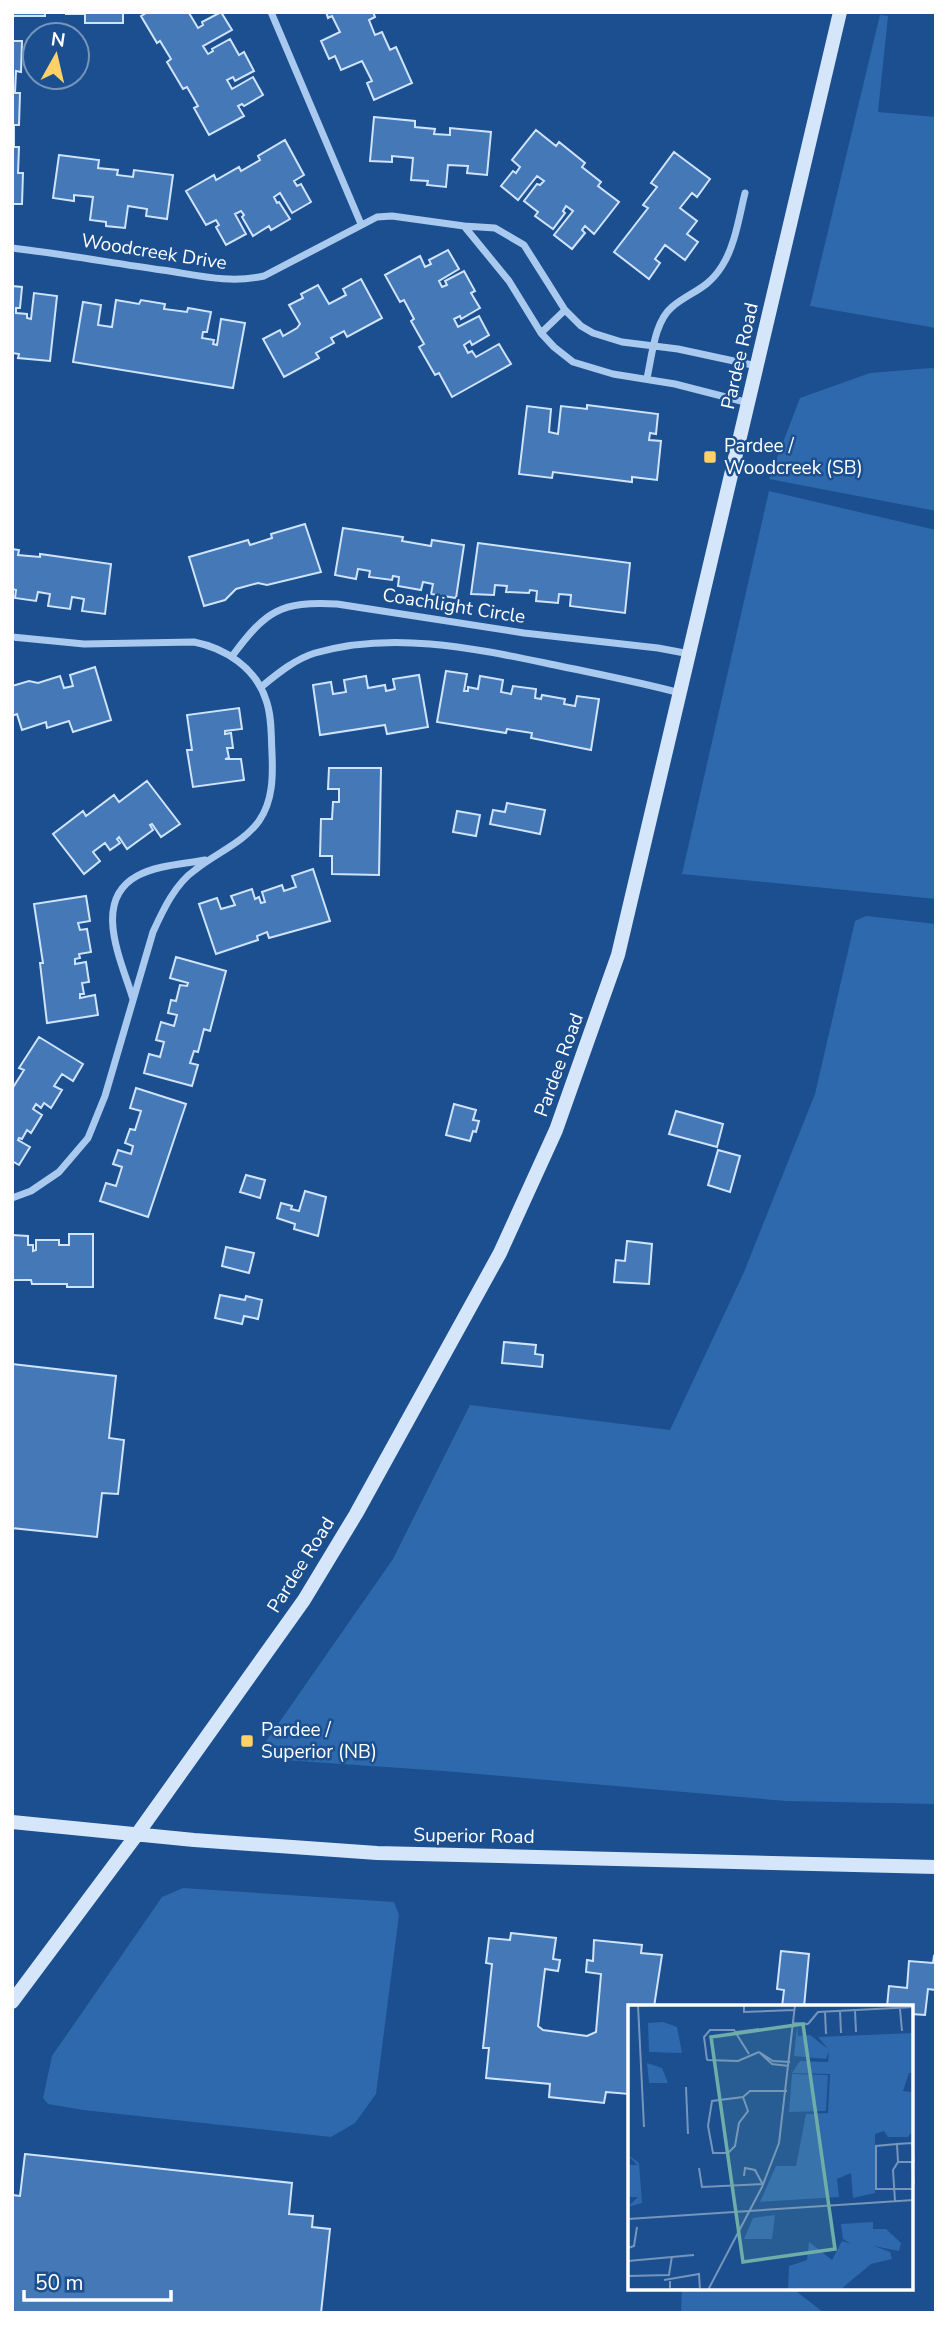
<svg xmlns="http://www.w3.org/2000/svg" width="948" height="2325" viewBox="0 0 948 2325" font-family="'Nunito Sans',sans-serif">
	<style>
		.green { fill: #2e69ad }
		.building { fill: #4478b7; stroke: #cfe3fa; stroke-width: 2 }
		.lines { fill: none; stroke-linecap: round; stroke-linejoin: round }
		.minor { stroke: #a9c9ee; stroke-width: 7 }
		.secondary { stroke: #d6e6fa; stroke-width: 14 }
		.poi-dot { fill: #ffd166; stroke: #1b4f8f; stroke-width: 2.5 }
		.labels { text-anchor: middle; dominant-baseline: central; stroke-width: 5; stroke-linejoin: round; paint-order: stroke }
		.street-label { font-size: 19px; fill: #fff; stroke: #1b4f8f }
		.poi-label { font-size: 19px; fill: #fff; stroke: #1b4f8f; text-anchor: start }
		.inset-road { fill: none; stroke: #7695bc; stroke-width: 2 }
		.view { fill: #6fada8; fill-opacity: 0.15; stroke: #6fada8; stroke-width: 3.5 }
		.inset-edge { fill: none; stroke: #fff; stroke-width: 3.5 }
	</style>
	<rect width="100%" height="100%" fill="#1b4f8f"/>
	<path class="green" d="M880 15 888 16 878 112 936 117V328L810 306Z
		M931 368 936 369V511L769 479 800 398 870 373Z
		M769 491 936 530V899L682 874Z
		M866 916 936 924V1804L786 1801 444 1771 269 1759 260 1750 393 1559 470 1405 670 1430 744 1272 815 1094 855 921Z
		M183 1888 394 1902 399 1915 376 2094 355 2123 331 2137 83 2110 48 2104 43 2098 52 2056 162 1897Z
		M682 2288H792L824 2313H681Z"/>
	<path class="building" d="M12 12H45V16H12Z
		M66 12H123V23H85V14H66Z
		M148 12H191L189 13 198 28 203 25 202 22 221 12 232 30 203 46 208 54 213 51 212 49 230 39 239 55 244 52 254 71 235 81 233 77 227 80 232 89 253 77 263 95 244 106 242 104 238 106 244 116 209 135 194 108 198 106 187 87 183 89 167 62 171 59 160 41 157 43 141 16Z
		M326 12H373L375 17 369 20 375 35 382 32 390 50 396 47 412 83 374 100 367 83 372 81 362 61 341 70 335 56 329 59 321 41 340 32 332 16 328 18Z
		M12 41H22L21 72 16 71 15 93H20L19 125H14V147H19L18 173H23L22 204H12Z
		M374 117 415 121V127L435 129 434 134 450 135V128L491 132 487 175 467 173 468 166 448 165 446 187 427 185 428 181 411 180 413 158 392 156V162L370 161Z
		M536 130 556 146 559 142 585 163 582 167 601 182 598 186 619 202 594 234 585 226 582 230 585 233 572 249 554 235 573 211 566 206 563 211 565 213 553 229 535 216 538 212 524 201 537 184 540 185 544 181 537 176 518 200 501 186 513 171 516 173 520 167 512 160Z
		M285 140 304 175 294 181 297 186 301 184 311 202 292 213 280 193 274 197 277 203 279 202 290 219 271 230 269 226 253 236 242 217 244 215 241 211 235 214 246 234 226 245 216 227 219 225 216 220 206 225 186 191 214 175 216 180 239 167 241 171 260 160 258 156Z
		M674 152 710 179 697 197 692 193 680 208 697 221 687 234 698 242 685 260 665 245 655 259 660 263 649 279 614 252 648 208 643 205 657 187 651 183Z
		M59 155 99 160 98 168 118 170 117 175 133 177 134 170 173 175 167 219 146 216 147 209 128 206 125 228 106 226V222L90 220 93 197 74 195V201L53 198Z
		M448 250 459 269 439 281 442 287 447 285 445 281 464 271 475 291 471 293 480 308 461 319 460 316 454 319 458 327 479 316 489 335 472 345 470 341 464 345 468 353 472 351 476 357 499 344 511 364 452 397 439 373 435 375 419 347 424 344 411 321 414 319 404 300 400 302 385 275 420 256 425 267 431 264 429 260Z
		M361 279 382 318 347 337 344 331 331 338 334 343 316 353 319 358 284 377 263 339 280 330 283 336 297 328 300 324 289 305 303 298 301 294 318 285 329 304 346 295 343 289Z
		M12 286 22 287 20 308H16V313L27 314V318L31 319 34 293 57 296 50 361 18 358 19 354 12 353Z
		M116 300 139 304 141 300 165 304 164 309 187 312 188 308 211 312 207 332H203L202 338 214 340 213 344 217 345 221 319 245 323 233 388 73 362 83 302 101 305 98 325 112 327Z
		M587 405 658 414 656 434 650 433 649 440 661 441 657 480 632 477V482L553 472 552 478 519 474 527 406 551 409 549 432 558 434 561 406 587 409Z
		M305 524 321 572 267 585 258 583 236 589 225 600 204 606 189 557 248 540 250 545 272 538 271 534Z
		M343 528 403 537 402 541 431 546 432 540 464 545 456 598 431 594 433 584 423 582 421 590 398 586 399 577 393 576 392 580 369 577 370 571 358 569 356 579 335 575Z
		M478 543 630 563 625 613 570 606 571 595 559 594 558 603 536 601 537 591 530 590 529 593 506 592 507 586 495 585 494 595 471 594Z
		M12 549 19 550 18 555 40 557V554L111 564 105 614 82 611 84 599 72 597 70 609 48 606 50 594 38 592 36 601 15 598 16 590 12 589Z
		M95 667 111 720 73 732 69 721 47 728 46 722 22 730 17 714 12 716V686L29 681 38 683 60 676 64 688 73 686 70 675Z
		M446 671 467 674 464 691H468V687L478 689 480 676 503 680 501 692 511 694 513 686 536 689 535 698 541 699 542 695 565 699 564 704 575 706 577 696 599 699 591 750 531 738 532 733 507 729 506 733 437 722Z
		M419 675 428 727 387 734 385 725 320 735 313 685 331 682 333 694 346 692 344 680 366 676 368 688 385 685 386 691 395 689 393 679Z
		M239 708 242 729 225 731V734L231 733 233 748H227L229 758 225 759H241L244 780 193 787 187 750H192L187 715Z
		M329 768H381L379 875 332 874V856H320L321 819H332L333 802H339V789H328Z
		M147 781 180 824 161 837 152 824 150 825 153 830 127 849 119 837 117 839 120 843 110 850 105 843 93 852 100 861 84 874 53 834 83 811 86 816 114 795 119 802Z
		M507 803 545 810 540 834 490 824 493 810 505 812Z
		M457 811 480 815 476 836 453 832Z
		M313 869 330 921 269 938 267 932 257 936 258 940 216 954 199 904 217 898 221 909 235 905 231 896 252 889 255 899 259 897 261 903 265 902 262 892 282 885 284 891 296 887 292 876Z
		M86 896 90 921 78 923 80 930 87 929 91 952 79 954 80 958 75 959V964L86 962 89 982 82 983 84 994H80V998L95 995 98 1015 47 1023 40 963H43L34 904Z
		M176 957 226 971 210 1031 204 1029 198 1052 194 1051 190 1063 198 1065 192 1086 144 1073 149 1054 160 1057 164 1042 156 1040 161 1022 174 1026 177 1015 168 1013 171 1000 176 1001 180 985 187 986 188 983 170 978Z
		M39 1037 83 1064 73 1081 62 1074 54 1086 62 1090 51 1108 44 1103 41 1108 36 1104 33 1109 42 1115 31 1133 27 1130 22 1139 19 1138 18 1140 30 1147 19 1165 12 1161V1089L24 1070 19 1068Z
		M136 1088 186 1104 148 1217 100 1201 106 1183 116 1186 122 1167 113 1164 118 1150 131 1154 133 1146 125 1143 130 1129 135 1130 141 1111 130 1108Z
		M454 1104 476 1110 473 1120 479 1121 476 1132 473 1131 470 1141 446 1135Z
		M676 1111 723 1124 717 1147 669 1134Z
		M718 1150 740 1156 730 1192 708 1185Z
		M246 1175 265 1180 260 1198 240 1192Z
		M305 1191 326 1197 318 1236 294 1229 295 1224 277 1218 281 1203 292 1206 291 1209 299 1211Z
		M69 1234H93V1287H67V1284H32L31 1280H12V1235L28 1236V1245H33V1251L36 1250V1240H59V1245H69Z
		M627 1241 652 1244 649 1284 614 1282 616 1260 625 1261Z
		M226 1247 254 1253 249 1273 222 1266Z
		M220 1295 245 1300 246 1296 262 1300 258 1319 244 1316 242 1324 215 1318Z
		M504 1342 536 1345 535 1354 543 1355 542 1367 502 1363Z
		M12 1364 116 1376 109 1438 124 1440 118 1494 102 1493 97 1537 12 1528Z
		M511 1933 556 1938 553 1959 560 1960 558 1971 545 1969 538 2026 543 2030 587 2036 596 2032 601 1974 586 1972 587 1960 593 1961 594 1940 642 1945 641 1953 662 1955 654 2007H629V2094L606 2092 604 2103 549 2097 550 2084 486 2078 489 2048H483L492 1964 486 1963 489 1938 510 1940Z
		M781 1951 809 1954 804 2007H782L784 1990 777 1989Z
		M934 1956 936 1957V1990L928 1989 925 2015 911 2014V2007H887L889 1986 907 1988 909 1961 933 1963Z
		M25 2154 292 2183 289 2214 313 2216 312 2227 330 2229 321 2313H12V2195L20 2196Z"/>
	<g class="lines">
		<path class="minor" d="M271 12 361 224
			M12 248C63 254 112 263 162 270 197 275 229 284 264 276L377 217 392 216 464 226
			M541 333 565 310
			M647 378C652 357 654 322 672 307 691 291 707 290 722 266 735 246 739 217 745 193
			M749 403 675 384 613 374 573 362 554 347 541 333 509 281 464 226 495 228 524 245 565 310 581 326 593 333 622 342 678 349 757 366
			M12 637 84 644 194 642C225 648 256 668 266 700 272 716 271 736 272 753 273 776 273 801 259 821 243 843 216 853 195 870 175 884 163 910 153 932L105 1096 88 1138 59 1172 31 1191 12 1198
			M233 655C266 611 280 601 337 604L524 633 658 648 690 654
			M261 687C277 674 295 659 315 653 393 630 477 649 555 665 597 674 639 682 680 693
			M133 999C122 962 91 901 137 876 157 865 184 864 205 860"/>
		<path class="secondary" d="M12 1822 194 1840 377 1853 936 1867
			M12 2002 138 1833 304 1600 356 1514 500 1253 556 1130 618 955 840 12"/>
	</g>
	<g class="poi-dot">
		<rect x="703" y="450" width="14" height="14" rx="3.5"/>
		<rect x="240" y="1734" width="14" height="14" rx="3.5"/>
	</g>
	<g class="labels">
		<g class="street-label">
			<text transform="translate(154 252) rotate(9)">Woodcreek Drive</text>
			<text transform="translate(740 356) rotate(-77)">Pardee Road</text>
			<text transform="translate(454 606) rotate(9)">Coachlight Circle</text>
			<text transform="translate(559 1065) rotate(-70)">Pardee Road</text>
			<text transform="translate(301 1565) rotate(-58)">Pardee Road</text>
			<text transform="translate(474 1836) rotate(1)">Superior Road</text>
		</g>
		<g class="poi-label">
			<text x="724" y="446">Pardee /<tspan x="724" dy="22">Woodcreek (SB)</tspan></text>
			<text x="261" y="1730">Pardee /<tspan x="261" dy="22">Superior (NB)</tspan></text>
		</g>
	</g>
	<g transform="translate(628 2005)">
		<rect width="285" height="285" fill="#1b4f8f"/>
		<path d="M35 17 49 22 54 48 21 47 20 18ZM169 21 170 31 182 30 200 44 190 32 285 28V68H281L275 86 285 87V126L280 132H260L256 126 247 129V188L225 193 223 168 209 174 211 192 132 197 148 161H168L178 109 200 108 202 69 164 68 172 56 200 57 201 46 198 54 166 51ZM19 58 34 63 40 78H21ZM164 69 200 70 198 106 161 107ZM0 150 11 158 14 198 0 202 10 192H0V160H9ZM147 210 144 234H116L125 213ZM245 217V224H258L273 238 271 246 246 241 262 247 264 254 243 259 212 285H160L161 261 179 255 181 237 204 255 214 236 223 239 215 234 213 219Z" fill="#2e69ad"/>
		<path class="inset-road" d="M10 0 16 122M116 0V7L166 5M272 4 274 26M212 6 213 28M227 6 228 27M197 7 198 29M180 19 190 7 286 2M165 20 180 19 165 18M108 27 131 24M79 55 76 32 82 25H106L121 49M79 55 110 56 131 47M161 61 144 59 131 47 145 56 162 57M58 82 60 129M115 92 120 106 111 118 107 141 100 148H85L80 121 84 96 115 92 122 86H159M269 139 248 141V184H286M270 157H284L286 179M71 163 74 182 136 179M116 171 117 163 127 165 134 178M267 196 265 165 270 157 269 139 284 138 286 157M0 214 286 195M0 243 6 241 9 222M0 256 66 250M0 271 41 270 44 251M36 275 71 269 72 285M42 276V284H70M80 285 134 182 151 138 167 0"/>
		<path class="view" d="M175 19 207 244 115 257 83 32Z"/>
		<rect width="285" height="285" class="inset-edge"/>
	</g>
	<rect width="948" height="2325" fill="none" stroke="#ffffff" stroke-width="28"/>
	<g transform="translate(56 56) rotate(8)"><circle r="33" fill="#1b4f8f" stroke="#7695bc" stroke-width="2"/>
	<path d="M0-5L12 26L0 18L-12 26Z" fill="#ffd166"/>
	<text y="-10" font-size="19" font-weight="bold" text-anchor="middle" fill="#ffffff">N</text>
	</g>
	<path d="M24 2290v10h147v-10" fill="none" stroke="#ffffff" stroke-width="3.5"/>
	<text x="35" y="2290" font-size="21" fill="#ffffff" stroke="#1b4f8f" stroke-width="5" paint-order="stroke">50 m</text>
</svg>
